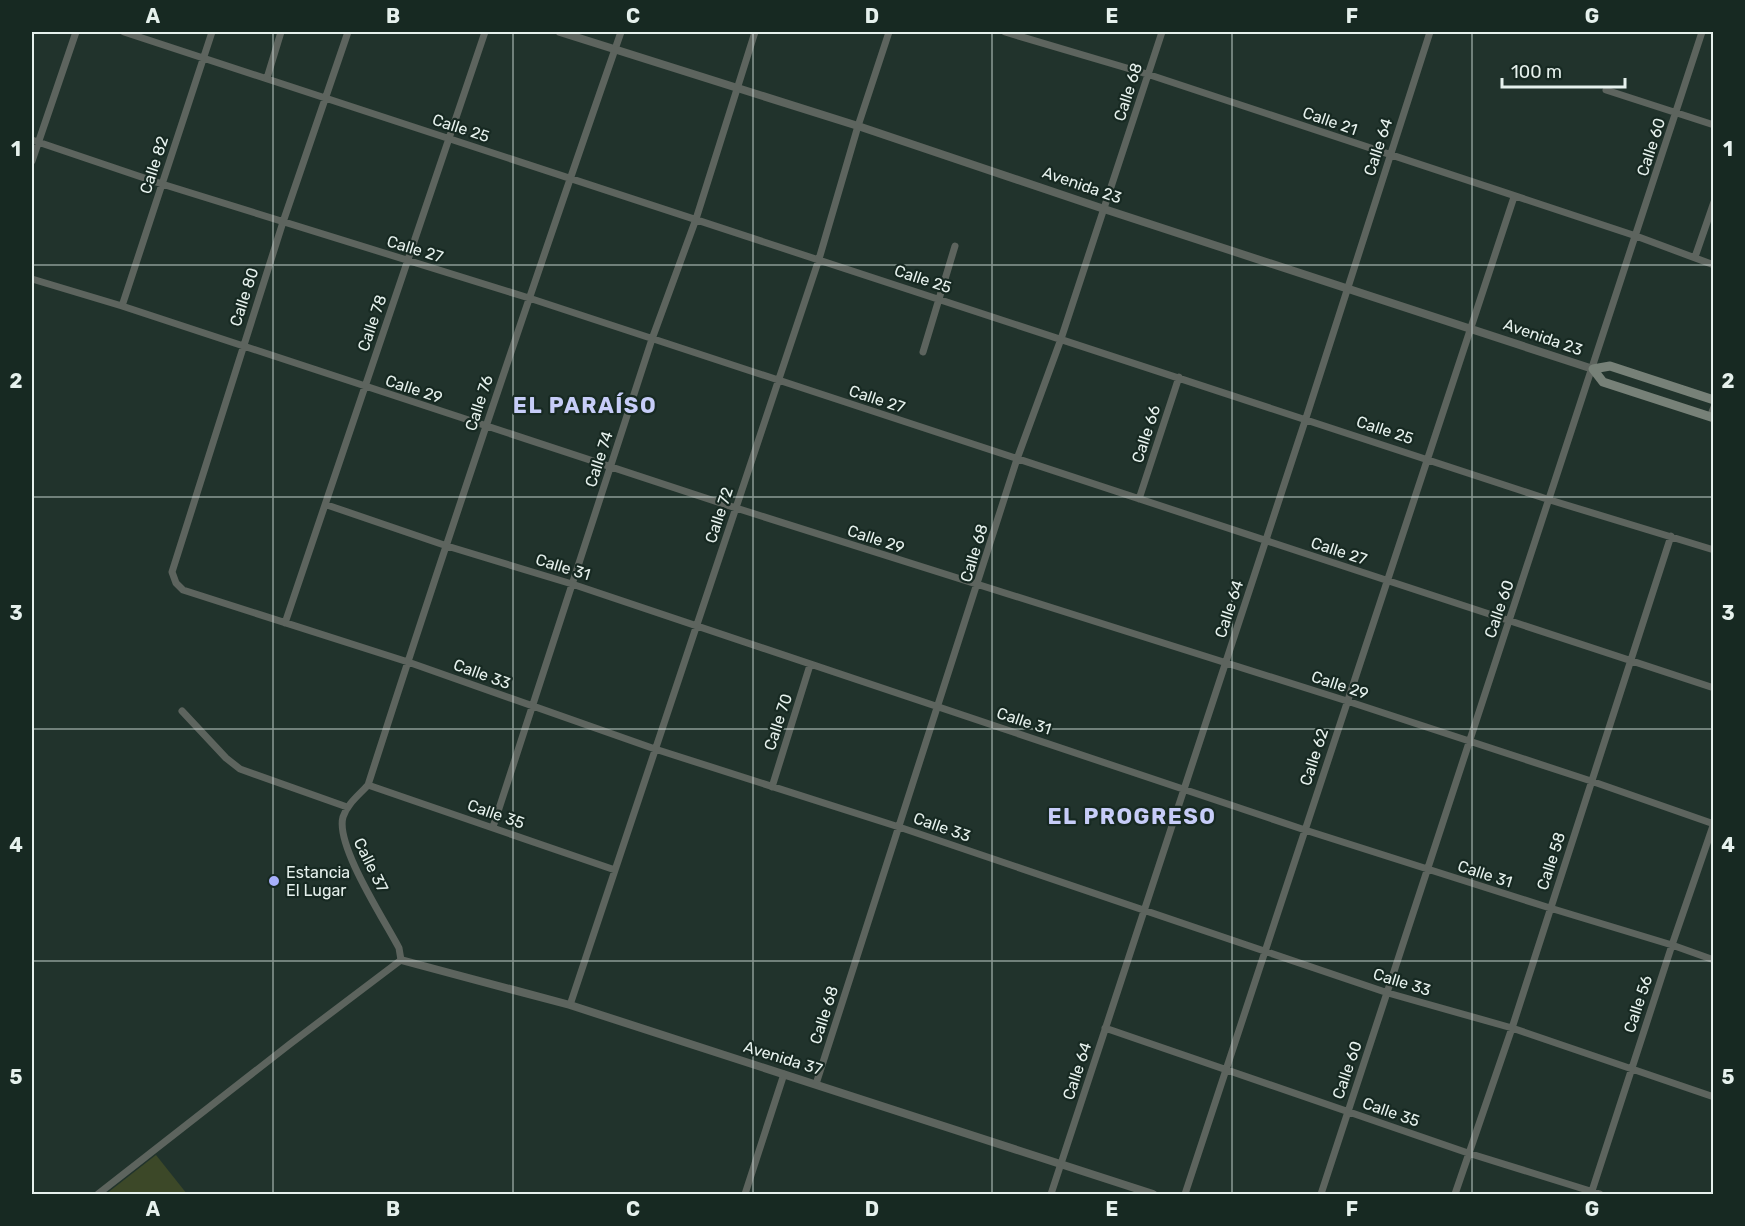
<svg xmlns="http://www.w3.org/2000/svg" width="1745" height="1226" viewBox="0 0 1745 1226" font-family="Rubik,sans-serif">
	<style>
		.green { fill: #3c4828 }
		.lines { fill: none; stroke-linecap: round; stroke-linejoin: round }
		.minor { stroke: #5d645e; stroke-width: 7 }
		.tertiary { stroke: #5d645e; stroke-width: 8 }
		.secondary { stroke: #778178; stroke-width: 9 }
		.grid { fill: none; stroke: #e6f1ed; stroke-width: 1.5; stroke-opacity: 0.55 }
		.poi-dot { fill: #a8b0fc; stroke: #172922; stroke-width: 2 }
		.labels { text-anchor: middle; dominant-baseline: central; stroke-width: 4.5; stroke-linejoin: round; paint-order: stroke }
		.street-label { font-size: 16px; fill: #e6f1ed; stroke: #172922 }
		.poi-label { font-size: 16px; fill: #e6f1ed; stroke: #172922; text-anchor: start }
		.district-label { font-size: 22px; font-weight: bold; letter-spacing: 1.5px; fill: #c7cdf8; stroke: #172922 }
		.neatline { fill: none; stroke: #e6f1ed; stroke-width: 2 }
		.grid-label { font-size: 20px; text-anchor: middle; font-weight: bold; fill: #e6f1ed }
	</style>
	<rect width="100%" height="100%" fill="#21332c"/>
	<path class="green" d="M156 1155 187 1194H106Z"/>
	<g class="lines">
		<path class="minor" d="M124 32 1550 500 1714 550
			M348 32 283 222 172 572 176 583 183 590 408 662 655 749 899 827 1388 993 1512 1028 1714 1097
			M1005 32 1147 74 1636 236 1714 265
			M267 78 281 32
			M1606 90 1714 125
			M32 140 162 184 529 298 1714 688
			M32 161 76 32
			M1695 257 1714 202
			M32 279 122 306 736 508 1347 701 1591 781 1714 824
			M122 306 212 32
			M923 352 955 246
			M1710 417 1714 407
			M1139 499 1179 377
			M327 505 447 546 572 584 1305 830 1550 908 1672 945 1714 960
			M285 623 485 32
			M182 711 226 758 240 769 347 807
			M368 785 615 870
			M772 787 810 665
			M493 827 652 339 696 219 755 32
			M570 1005 819 259 858 126 889 32
			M1105 1028 1468 1153 1600 1194
			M816 1084 1017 459 1061 339 1162 32
			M98 1194 290 1044 401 960 399 948C385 921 335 845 343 817 347 804 359 795 368 785 449 533 534 282 621 32
			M745 1194 784 1074
			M1051 1194 1306 418 1430 32
			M1185 1194 1514 197
			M1321 1194 1702 32
			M1455 1194 1512 1028 1671 536
			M1591 1194 1672 945 1714 823"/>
		<path class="tertiary" d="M560 32 858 126 1104 209 1593 369
			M401 960 570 1005 1153 1194"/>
		<path class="secondary" d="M1714 400 1610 366 1593 369 1603 382 1714 418"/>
	</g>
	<path class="grid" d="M273 32V1194M513 32V1194M753 32V1194M992 32V1194M1232 32V1194M1472 32V1194M32 265H1714M32 497H1714M32 729H1714M32 961H1714"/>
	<circle class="poi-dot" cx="274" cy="881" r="6"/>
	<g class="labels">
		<g class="street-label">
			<text transform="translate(1128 92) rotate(-72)">Calle 68</text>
			<text transform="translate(1330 121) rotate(19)">Calle 21</text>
			<text transform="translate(461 128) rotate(18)">Calle 25</text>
			<text transform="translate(1378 147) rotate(-72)">Calle 64</text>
			<text transform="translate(1651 147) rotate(-72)">Calle 60</text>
			<text transform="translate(154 165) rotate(-72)">Calle 82</text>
			<text transform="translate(1082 185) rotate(19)">Avenida 23</text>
			<text transform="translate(415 249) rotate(17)">Calle 27</text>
			<text transform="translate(923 279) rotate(18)">Calle 25</text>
			<text transform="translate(244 297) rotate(-72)">Calle 80</text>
			<text transform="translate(372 323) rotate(-71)">Calle 78</text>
			<text transform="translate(1543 337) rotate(19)">Avenida 23</text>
			<text transform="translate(414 389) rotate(18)">Calle 29</text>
			<text transform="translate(877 399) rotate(18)">Calle 27</text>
			<text transform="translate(479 403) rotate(-72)">Calle 76</text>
			<text transform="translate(1385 430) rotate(18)">Calle 25</text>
			<text transform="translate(1146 434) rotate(-72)">Calle 66</text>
			<text transform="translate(599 459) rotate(-72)">Calle 74</text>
			<text transform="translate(719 515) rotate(-72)">Calle 72</text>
			<text transform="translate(876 539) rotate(18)">Calle 29</text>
			<text transform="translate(1339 551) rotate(18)">Calle 27</text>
			<text transform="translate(974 553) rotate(-73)">Calle 68</text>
			<text transform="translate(563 567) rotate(17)">Calle 31</text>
			<text transform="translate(1229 609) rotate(-72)">Calle 64</text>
			<text transform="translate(1499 609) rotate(-71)">Calle 60</text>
			<text transform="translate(482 674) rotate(20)">Calle 33</text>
			<text transform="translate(1340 685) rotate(18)">Calle 29</text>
			<text transform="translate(1024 721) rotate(18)">Calle 31</text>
			<text transform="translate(778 722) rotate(-72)">Calle 70</text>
			<text transform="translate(1314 757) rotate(-72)">Calle 62</text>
			<text transform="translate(496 814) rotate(19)">Calle 35</text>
			<text transform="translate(942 827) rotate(19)">Calle 33</text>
			<text transform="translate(1551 861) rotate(-72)">Calle 58</text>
			<text transform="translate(371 865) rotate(64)">Calle 37</text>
			<text transform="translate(1485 874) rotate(18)">Calle 31</text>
			<text transform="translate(1402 982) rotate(17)">Calle 33</text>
			<text transform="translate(1638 1004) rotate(-72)">Calle 56</text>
			<text transform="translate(824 1015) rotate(-72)">Calle 68</text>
			<text transform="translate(783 1058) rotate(17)">Avenida 37</text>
			<text transform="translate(1347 1070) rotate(-71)">Calle 60</text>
			<text transform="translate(1077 1071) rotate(-72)">Calle 64</text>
			<text transform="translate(1391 1112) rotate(19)">Calle 35</text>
		</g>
		<g class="poi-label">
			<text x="286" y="872">Estancia<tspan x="286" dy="18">El Lugar</tspan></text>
		</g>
		<g class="district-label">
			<text x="585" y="405">EL PARAÍSO</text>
			<text x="1132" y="816">EL PROGRESO</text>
		</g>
	</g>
	<rect width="1745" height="1226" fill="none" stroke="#172922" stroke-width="66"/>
	<path d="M1502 78v9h123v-9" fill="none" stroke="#e6f1ed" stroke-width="3"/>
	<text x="1511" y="78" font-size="18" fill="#e6f1ed" stroke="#172922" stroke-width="4.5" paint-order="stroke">100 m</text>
	<rect x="33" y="33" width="1679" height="1160" class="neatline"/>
	<g class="grid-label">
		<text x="153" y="23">A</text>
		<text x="393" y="23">B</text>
		<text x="633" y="23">C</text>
		<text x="872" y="23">D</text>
		<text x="1112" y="23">E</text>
		<text x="1352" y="23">F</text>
		<text x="1592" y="23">G</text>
		<text x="16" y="156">1</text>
		<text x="1728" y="156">1</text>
		<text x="16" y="388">2</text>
		<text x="1728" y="388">2</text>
		<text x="16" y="620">3</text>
		<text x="1728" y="620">3</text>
		<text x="16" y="852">4</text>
		<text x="1728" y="852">4</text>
		<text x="16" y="1084">5</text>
		<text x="1728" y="1084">5</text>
		<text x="153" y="1216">A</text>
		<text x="393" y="1216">B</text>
		<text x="633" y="1216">C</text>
		<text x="872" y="1216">D</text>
		<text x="1112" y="1216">E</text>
		<text x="1352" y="1216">F</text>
		<text x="1592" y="1216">G</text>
	</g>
</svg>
